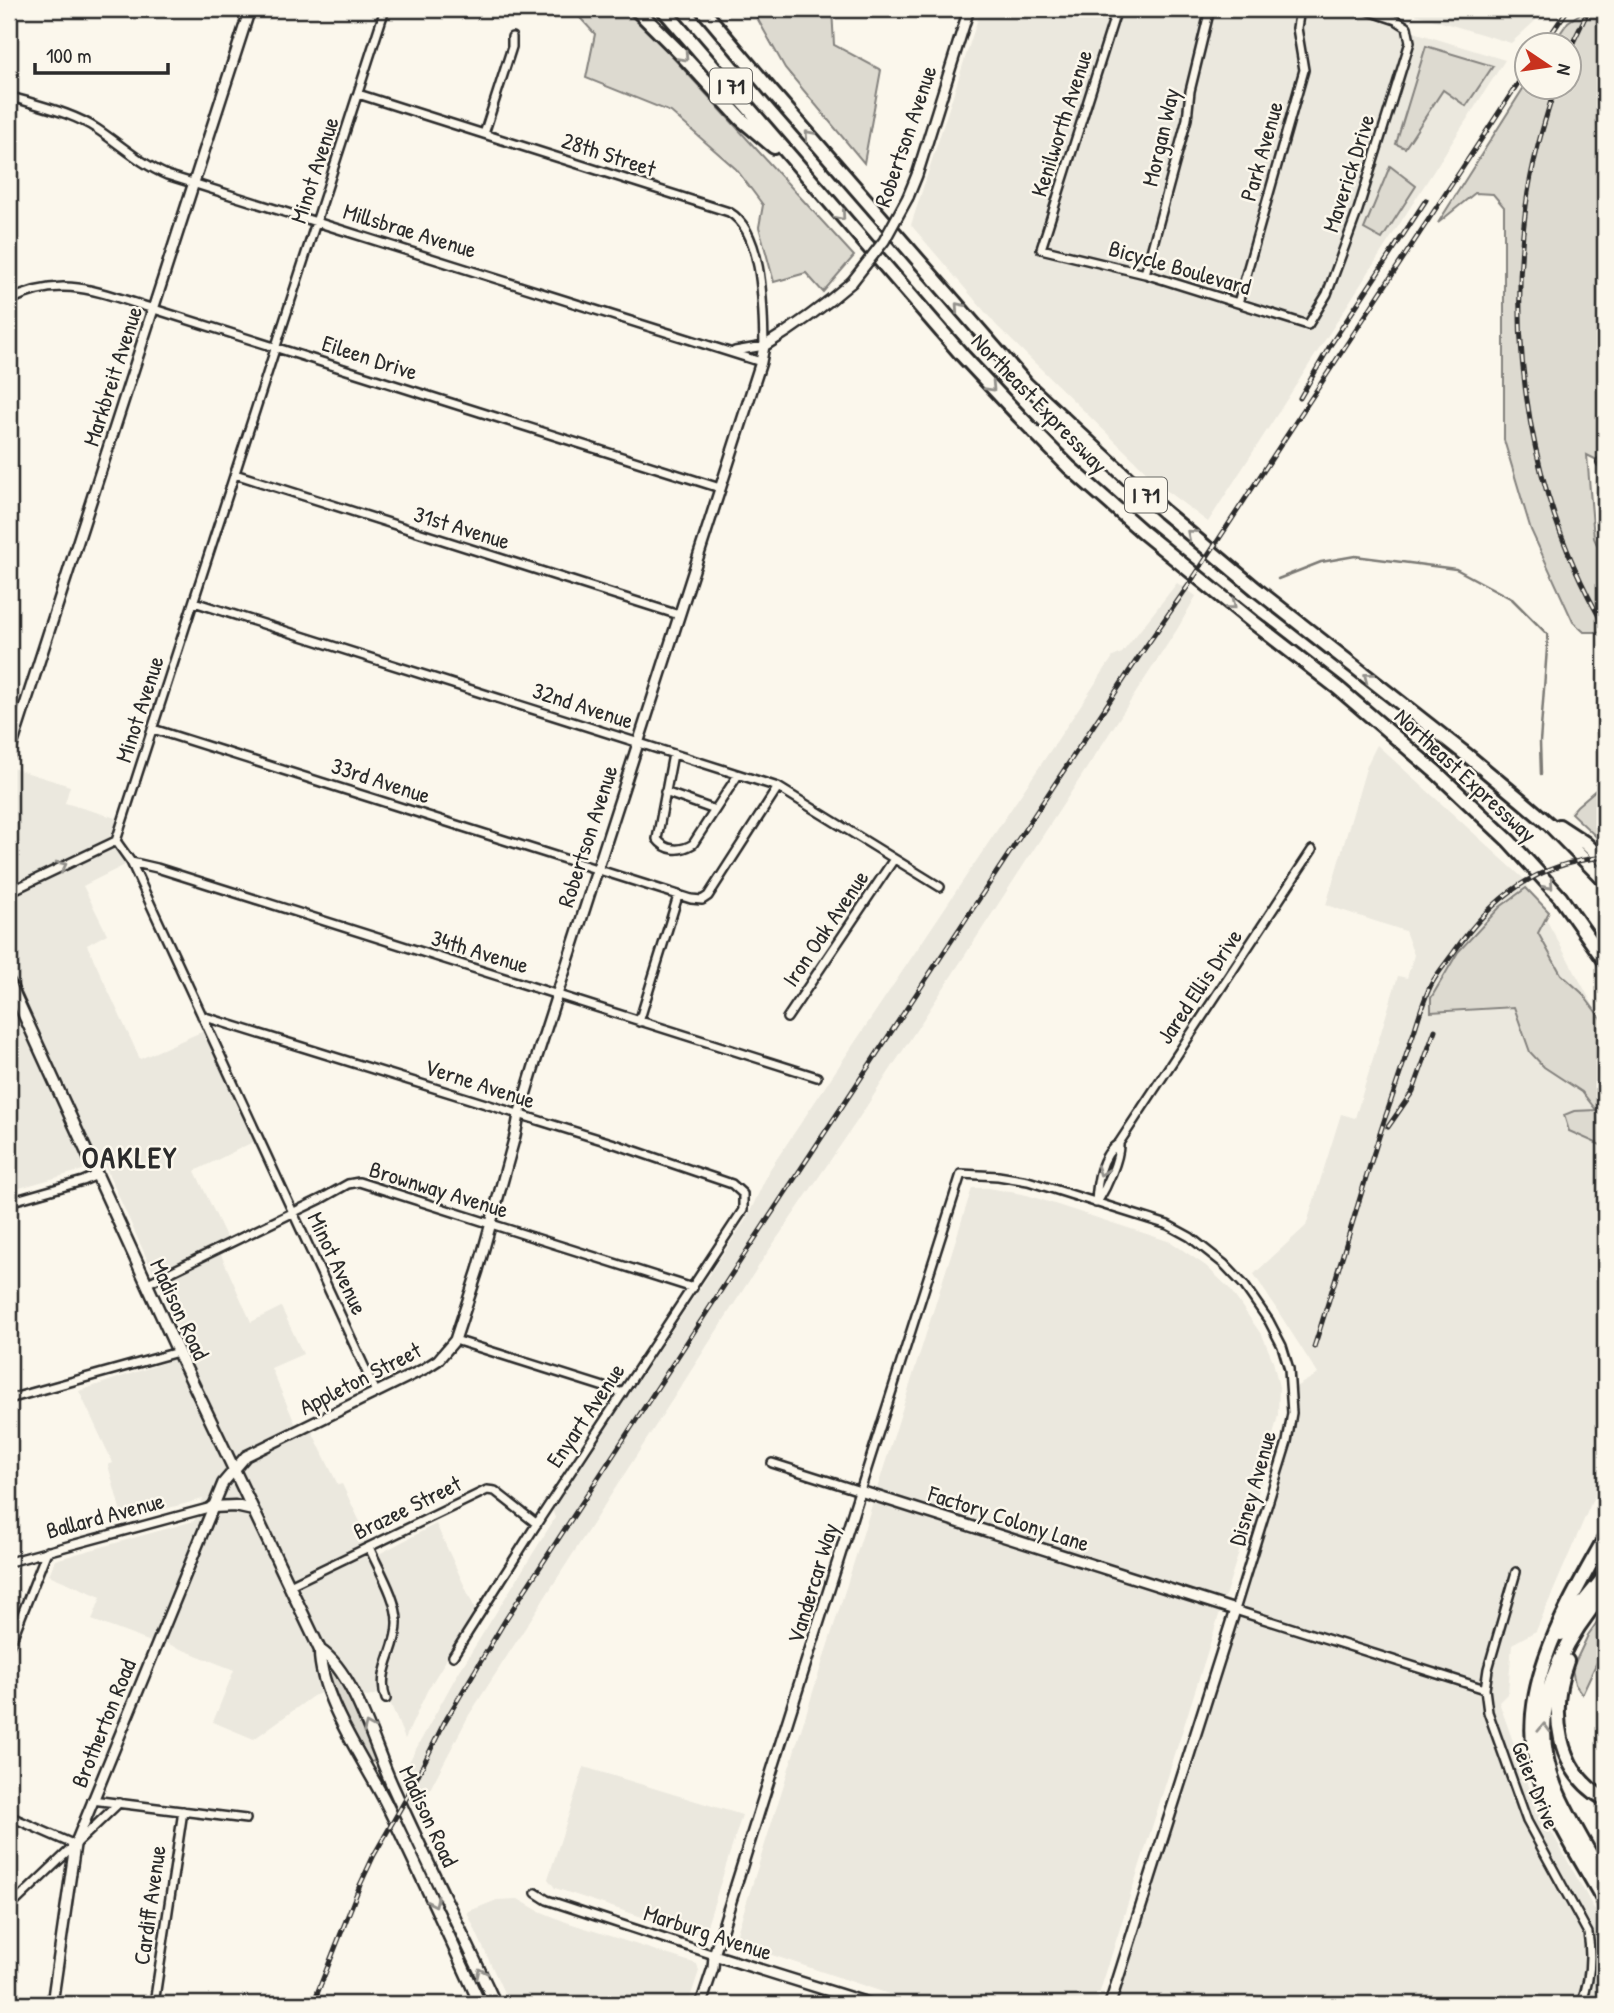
<svg xmlns="http://www.w3.org/2000/svg" width="1614" height="2013" viewBox="0 0 1614 2013" font-family="'Patrick Hand',sans-serif">
	<style>
		.built { fill: #ebe8de }
		.green { fill: #dddad0; stroke: #84827e; stroke-width: 2 }
		.lines { fill: none; stroke-linecap: round; stroke-linejoin: round }
		.stream { stroke: #7b7a75; stroke-width: 2.5 }
		.minor-casing { stroke: #2b2b2b; stroke-width: 12 }
		.tertiary-casing { stroke: #2b2b2b; stroke-width: 14 }
		.secondary-casing { stroke: #2b2b2b; stroke-width: 15 }
		.motorway-casing { stroke: #2b2b2b; stroke-width: 18 }
		.minor { stroke: #fbf7ec; stroke-width: 7 }
		.tertiary { stroke: #fbf7ec; stroke-width: 9 }
		.secondary { stroke: #fbf7ec; stroke-width: 10 }
		.motorway { stroke: #fbf7ec; stroke-width: 12 }
		.rail-casing { stroke: #2b2b2b; stroke-width: 5 }
		.rail { stroke: #fbf7ec; stroke-width: 2.5; stroke-dasharray: 8; stroke-linecap: butt }
		.tertiary-bridge-casing { stroke: #2b2b2b; stroke-width: 14; stroke-linecap: butt }
		.tertiary-bridge { stroke: #fbf7ec; stroke-width: 9 }
		.oneway { stroke: #93918c }
		.labels { text-anchor: middle; dominant-baseline: central; stroke-width: 5; stroke-linejoin: round; paint-order: stroke }
		.shield { fill: #fbf7ec; stroke: #696865; stroke-width: 2 }
		.shield-label { font-size: 21px; font-weight: bold; fill: #2b2b2b }
		.street-label { font-size: 23px; fill: #2b2b2b; stroke: #fbf7ec }
		.district-label { font-size: 30px; font-weight: bold; letter-spacing: 2px; fill: #2b2b2b; stroke: #fbf7ec }
	</style>
	<rect width="100%" height="100%" fill="#fbf7ec"/>
	<filter id="ink" filterUnits="userSpaceOnUse"><feTurbulence type="fractalNoise" baseFrequency=".0143" numOctaves="2"/><feDisplacementMap in="SourceGraphic" scale="14" xChannelSelector="R" yChannelSelector="G"/><feConvolveMatrix kernelMatrix="1 2 1 2 8 2 1 2 1" color-interpolation-filters="sRGB"/></filter>
	<g filter="url(#ink)">
		<path class="built" d="M981 9H1339L1505 60 1208 522 1164 489 997 326 911 225Z
			M1398 9H1543L1535 21 1511 43Z
			M1177 583 1196 596 1178 628 855 1124 765 1256 469 1715 419 1810 411 1805 399 1780 454 1680 555 1518 552 1509 747 1218 770 1169 1113 657 1122 653Z
			M1377 745 1524 879 1605 1027V1471L1536 1631 1512 1644 1508 1693 1499 1702 1533 1798 1604 1927 1605 2004H1110L1287 1442 1292 1389 1318 1374 1254 1274 1306 1226 1341 1114 1355 1118 1398 976 1407 978 1414 955 1405 931 1326 905 1367 765Z
			M9 767 70 786 65 803 123 820 116 841 131 862 83 886 107 934 87 945 140 1059 208 1029 259 1139 195 1171 229 1243 218 1248 251 1322 281 1307 303 1354 271 1368 298 1430 309 1425 338 1485 342 1484 371 1545 369 1547 391 1605 394 1621 382 1692 368 1697 329 1690 313 1696 254 1739 213 1722 234 1670 158 1640 156 1644 92 1620 101 1597 49 1575 55 1560 194 1521 203 1499 123 1520 108 1465 113 1463 79 1391 190 1354 104 1164 9 1191Z
			M972 1188H989L1027 1195 1171 1242 1206 1266 1229 1288 1263 1337 1273 1361 1279 1387 1278 1415 1264 1473 1096 2004H919L739 1944 736 1936Z
			M436 1524 476 1611 427 1691 405 1739 389 1700 386 1684 401 1634 400 1611 377 1555Z
			M584 1767 742 1815 705 1932 693 1934 555 1888 548 1879Z
			M518 1899 537 1910 566 1922 697 1964 699 1971 688 2004H509L467 1912 497 1900Z"/>
		<path class="green" d="M572 9H624L666 50 854 256 823 292 806 273 774 282 759 227 763 205 736 169 671 112 586 78 595 34Z
			M752 9H832L834 45 881 70 864 163 785 68Z
			M1587 9H1605V450L1601 462 1587 455 1594 538 1605 562V632H1584L1573 622 1531 530 1504 440V207L1493 194 1475 193 1438 223 1526 84V88H1568V46L1552 45 1568 22Z
			M1426 46 1493 66 1466 106 1443 90 1405 148 1396 144Z
			M1390 166 1416 186 1382 239 1364 229Z
			M1605 782V845L1571 813 1577 806Z
			M1526 888 1549 912 1538 933 1561 974 1581 992 1605 1024V1147L1569 1131 1564 1115 1574 1111 1596 1110 1582 1092 1544 1067 1530 1052 1514 1007 1431 1012V998L1458 952 1500 907Z
			M1605 1611V1645L1582 1694 1575 1684 1572 1669 1588 1635Z
			M328 1662C348 1693 364 1725 376 1760L370 1763C350 1732 338 1699 325 1664Z"/>
		<g class="lines">
			<path class="stream" d="M1278 579 1321 562 1355 556 1456 569 1512 599 1548 635 1540 742 1541 774"/>
			<g class="minor-casing">
				<path id="minor" d="M1117 9 1041 249 1145 274 1308 325 1327 294 1358 210 1410 42 1407 27 1396 20 1363 9
					M358 94 729 212C764 232 763 309 764 346L735 351
					M9 96C39 106 71 112 97 129 121 145 141 164 167 175L761 362
					M484 134 512 47V37
					M1145 274 1187 119 1190 91 1210 9
					M9 301C62 273 100 293 154 309L720 488
					M1238 303 1304 70 1297 28 1300 9
					M1601 462 1605 464
					M235 474 679 615
					M194 602 778 787 940 887
					M153 729 691 899 702 900 708 896 778 787
					M665 792 715 810 693 844C680 852 666 851 657 839L673 754
					M715 810 738 775
					M116 841 385 9
					M116 841 131 862 376 1392
					M131 862 157 868 817 1077
					M9 892 116 841
					M202 1016 618 1145 732 1184 743 1194V1210L541 1517 453 1656
					M787 1018 894 859
					M639 1022 678 896
					M1098 1201C1106 1188 1120 1159 1119 1143
					M9 1202 83 1181 97 1175
					M1096 1203C1097 1183 1100 1155 1119 1143L1312 850
					M148 1283 321 1199 348 1184 359 1182 693 1288
					M455 1340 623 1393
					M9 1399 178 1352
					M772 1463 860 1491 961 1174 998 1176 1028 1181 1168 1225 1190 1237 1224 1264 1244 1285 1269 1321 1282 1346 1289 1369 1292 1413 1287 1442 1235 1610 1485 1689
					M369 1547C378 1568 398 1600 397 1624 397 1650 376 1672 386 1699
					M9 1562 212 1507
					M1516 1572 1488 1669 1485 1689 1488 1712 1527 1821 1588 1933C1592 1957 1590 1981 1581 2004
					M290 1585 487 1490 495 1491 537 1524
					M9 1647 47 1551
					M92 1800 246 1819
					M9 1816 75 1845
					M536 1893 547 1900 714 1955
					M9 1908 119 1803
					M154 2004 183 1811"/>
			</g>
			<g class="tertiary-casing">
				<path id="tertiary" d="M908 197 917 175 969 9
					M9 755 250 9
					M714 1955 871 2004
					M52 2004 75 1845 223 1483 246 1456 424 1369 438 1360 455 1340 478 1270 515 1136 519 1115 534 1066 761 362 764 346C797 326 823 307 852 282
					M701 2004 713 1968 714 1955 860 1491 1235 1610 1110 2004"/>
			</g>
			<g class="secondary-casing">
				<path id="secondary" d="M9 982 178 1352 320 1650C319 1696 364 1760 385 1801 418 1868 449 1936 480 2004
					M212 1507 235 1506 253 1510
					M320 1650C354 1672 375 1748 392 1785 424 1856 459 1926 492 1997L493 2004"/>
			</g>
			<g class="motorway-casing">
				<path id="motorway" d="M636 9 682 55 741 119 774 147
					M663 9 962 355 1020 417 1069 467 1144 533 1253 622 1338 688 1437 773 1509 841 1560 897 1605 961
					M702 9 771 91 1026 384 1164 512 1257 590 1468 756 1523 802 1550 825 1605 881
					M1559 826 1585 843 1605 862
					M1605 1538C1567 1606 1513 1694 1539 1774 1552 1816 1584 1864 1605 1903
					M1605 1592C1553 1652 1523 1723 1561 1800 1574 1827 1590 1854 1605 1880
					M1561 1634 1576 1611 1605 1576
					M1567 1661C1549 1710 1556 1772 1605 1799"/>
			</g>
			<use href="#minor" class="minor"/>
			<use href="#tertiary" class="tertiary"/>
			<use href="#secondary" class="secondary"/>
			<use href="#motorway" class="motorway"/>
			<g class="rail-casing">
				<path id="rail" d="M1543 46 1568 9
					M1568 53 1589 9
					M1555 88C1543 126 1531 166 1526 206 1507 351 1531 500 1605 627
					M1300 398 1331 344 1426 200
					M1388 1127 1413 1091 1435 1030
					M1314 1347C1339 1271 1360 1194 1385 1118 1395 1090 1404 1061 1414 1032 1419 1016 1424 998 1432 983 1438 972 1447 962 1454 952 1492 897 1537 863 1605 857
					M313 2004 360 1885 374 1855 407 1797 444 1723 506 1619 746 1252 1140 655 1188 586 1526 71"/>
			</g>
			<use href="#rail" class="rail"/>
			<g class="tertiary-bridge-casing">
				<path id="tertiary-bridge" d="M852 282 884 241 908 197"/>
			</g>
			<use href="#tertiary-bridge" class="tertiary-bridge"/>
		</g>
		<defs><path id="oneway-chevron" d="M-2-3.5L2.5 0L-2 3.5" fill="none" stroke-width="1.6" stroke-linecap="round" stroke-linejoin="round" transform="scale(1.75)"/></defs>
		<g class="oneway">
			<use href="#oneway-chevron" transform="translate(684 57) rotate(47)"/>
			<use href="#oneway-chevron" transform="translate(809 135) rotate(-131)"/>
			<use href="#oneway-chevron" transform="translate(841 216) rotate(49)"/>
			<use href="#oneway-chevron" transform="translate(959 307) rotate(-131)"/>
			<use href="#oneway-chevron" transform="translate(991 387) rotate(47)"/>
			<use href="#oneway-chevron" transform="translate(1191 534) rotate(-140)"/>
			<use href="#oneway-chevron" transform="translate(1232 605) rotate(39)"/>
			<use href="#oneway-chevron" transform="translate(1368 677) rotate(-142)"/>
			<use href="#oneway-chevron" transform="translate(62 866) rotate(-26)"/>
			<use href="#oneway-chevron" transform="translate(1549 885) rotate(48)"/>
			<use href="#oneway-chevron" transform="translate(1102 1171) rotate(110)"/>
			<use href="#oneway-chevron" transform="translate(368 1727) rotate(-114)"/>
			<use href="#oneway-chevron" transform="translate(1544 1728) rotate(-88)"/>
			<use href="#oneway-chevron" transform="translate(434 1902) rotate(65)"/>
			<use href="#oneway-chevron" transform="translate(481 1973) rotate(-115)"/>
		</g>
	</g>
	<g class="labels">
		<g class="shield">
			<rect x="710" y="68.5" width="42" height="35" rx="5"/>
			<rect x="1125" y="477.5" width="42" height="35" rx="5"/>
		</g>
		<g class="shield-label">
			<text x="731" y="86">I 71</text>
			<text x="1146" y="495">I 71</text>
		</g>
		<g class="street-label">
			<text transform="translate(1061 123) rotate(-72)">Kenilworth Avenue</text>
			<text transform="translate(905 136) rotate(-71)">Robertson Avenue</text>
			<text transform="translate(1160 137) rotate(-77)">Morgan Way</text>
			<text transform="translate(1261 151) rotate(-74)">Park Avenue</text>
			<text transform="translate(609 154) rotate(18)">28th Street</text>
			<text transform="translate(314 170) rotate(-72)">Minot Avenue</text>
			<text transform="translate(1348 173) rotate(-72)">Maverick Drive</text>
			<text transform="translate(410 230) rotate(17)">Millsbrae Avenue</text>
			<text transform="translate(1180 267) rotate(16)">Bicycle Boulevard</text>
			<text transform="translate(370 357) rotate(18)">Eileen Drive</text>
			<text transform="translate(112 376) rotate(-72)">Markbreit Avenue</text>
			<text transform="translate(1040 403) rotate(46)">Northeast Expressway</text>
			<text transform="translate(462 527) rotate(17)">31st Avenue</text>
			<text transform="translate(583 705) rotate(18)">32nd Avenue</text>
			<text transform="translate(139 709) rotate(-72)">Minot Avenue</text>
			<text transform="translate(1466 775) rotate(43)">Northeast Expressway</text>
			<text transform="translate(381 780) rotate(18)">33rd Avenue</text>
			<text transform="translate(587 836) rotate(-72)">Robertson Avenue</text>
			<text transform="translate(825 928) rotate(-56)">Iron Oak Avenue</text>
			<text transform="translate(480 951) rotate(17)">34th Avenue</text>
			<text transform="translate(1199 986) rotate(-56)">Jared Ellis Drive</text>
			<text transform="translate(480 1083) rotate(18)">Verne Avenue</text>
			<text transform="translate(439 1189) rotate(17)">Brownway Avenue</text>
			<text transform="translate(338 1263) rotate(65)">Minot Avenue</text>
			<text transform="translate(180 1309) rotate(65)">Madison Road</text>
			<text transform="translate(360 1378) rotate(-27)">Appleton Street</text>
			<text transform="translate(585 1415) rotate(-56)">Enyart Avenue</text>
			<text transform="translate(1252 1488) rotate(-74)">Disney Avenue</text>
			<text transform="translate(407 1507) rotate(-26)">Brazee Street</text>
			<text transform="translate(105 1515) rotate(-15)">Ballard Avenue</text>
			<text transform="translate(1009 1518) rotate(18)">Factory Colony Lane</text>
			<text transform="translate(812 1583) rotate(-73)">Vandercar Way</text>
			<text transform="translate(103 1723) rotate(-68)">Brotherton Road</text>
			<text transform="translate(1536 1785) rotate(68)">Geier Drive</text>
			<text transform="translate(429 1816) rotate(65)">Madison Road</text>
			<text transform="translate(149 1905) rotate(-82)">Cardiff Avenue</text>
			<text transform="translate(708 1932) rotate(18)">Marburg Avenue</text>
		</g>
		<g class="district-label">
			<text x="130" y="1157">OAKLEY</text>
		</g>
	</g>
	<rect width="1614" height="2013" fill="none" stroke="#fbf7ec" stroke-width="35"/>
	<rect x="18" y="18" width="1579" height="1978" fill="none" stroke="#2b2b2b" stroke-width="2.5" filter="url(#ink)"/>
	<g transform="translate(1548 66) rotate(103)"><circle r="33" fill="#fbf7ec" stroke="#a8a59f" stroke-width="2"/>
	<path d="M0-5L12 26L0 18L-12 26Z" fill="#c8321e"/>
	<text y="-10" font-size="19" font-weight="bold" text-anchor="middle" fill="#2b2b2b">N</text>
	</g>
	<path d="M35 63v10h133v-10" fill="none" stroke="#2b2b2b" stroke-width="3.5"/>
	<text x="46" y="63" font-size="21" fill="#2b2b2b" stroke="#fbf7ec" stroke-width="5" paint-order="stroke">100 m</text>
</svg>
